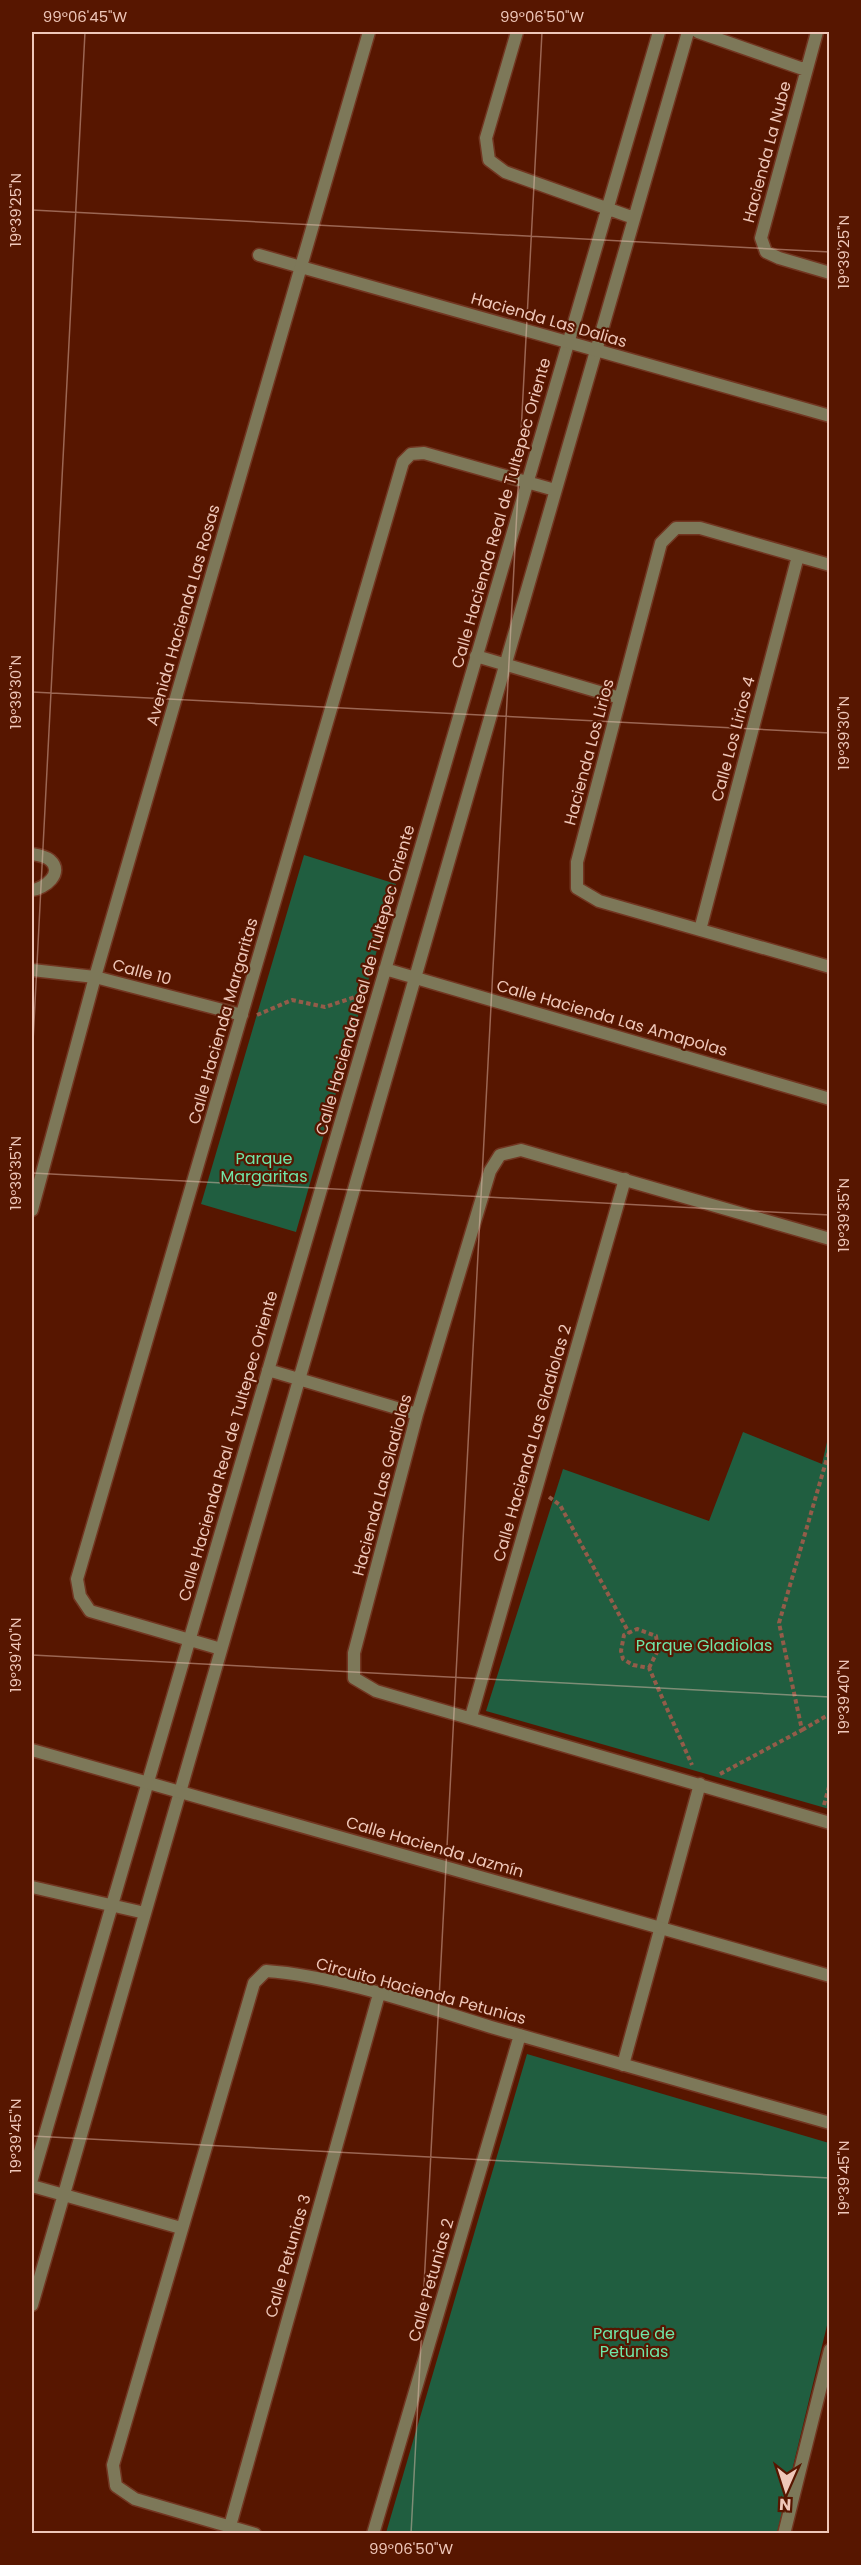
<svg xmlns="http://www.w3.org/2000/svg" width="861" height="2565" viewBox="0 0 861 2565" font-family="Poppins,sans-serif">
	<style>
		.green { fill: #205e40 }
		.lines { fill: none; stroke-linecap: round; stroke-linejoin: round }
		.minor-casing { stroke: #723621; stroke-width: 15 }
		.tertiary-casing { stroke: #723621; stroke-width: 15 }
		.path { stroke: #935c49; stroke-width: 4; stroke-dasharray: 4.5 3; stroke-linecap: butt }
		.minor { stroke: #7d7859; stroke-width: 12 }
		.tertiary { stroke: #7d7859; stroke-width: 12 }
		.ticks { fill: none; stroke: #efc7b9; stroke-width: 1.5; stroke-opacity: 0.45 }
		.labels { text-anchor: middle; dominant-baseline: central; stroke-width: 4.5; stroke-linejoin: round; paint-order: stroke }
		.street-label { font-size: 16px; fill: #efc7b9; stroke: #571600 }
		.park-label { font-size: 16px; fill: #6fe6a8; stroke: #571600 }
		.neatline { fill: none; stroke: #efc7b9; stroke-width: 2 }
		.ticks-label { font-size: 15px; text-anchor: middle; fill: #efc7b9 }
	</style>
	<rect width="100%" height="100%" fill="#571600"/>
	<path class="green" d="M304 855 396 884 296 1232 201 1204Z
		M743 1432 822 1464 829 1433V1809L486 1711 563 1469 709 1521Z
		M527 2054 829 2143V2317L777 2533H386Z"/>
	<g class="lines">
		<g class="minor-casing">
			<path id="minor" d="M517 32 486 138 489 160 505 172 634 218
				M698 32 806 70
				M817 32 761 238 766 252 779 258 830 273
				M259 255 301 267
				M830 565 700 528H676L661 543 577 862V888L599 901 830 967
				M476 656 620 698
				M32 854C38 855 45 856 50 860 65 873 44 889 32 890
				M700 930 798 556
				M385 969 830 1099
				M95 977 242 1015
				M830 1239 521 1150 500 1155 490 1171 417 1414 354 1653V1678L376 1691 830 1823
				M268 1370 417 1414
				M221 1649 90 1611 80 1596 77 1579 403 462 411 454 424 453 555 490
				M471 1717 625 1179
				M32 1887 145 1913
				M623 2065 700 1784
				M32 2179 659 32
				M32 2186 181 2228
				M32 2305 688 32
				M230 2526 379 1994
				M255 2534 135 2499 116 2486 113 2465 254 1983 266 1971C338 1976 422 2006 491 2027 604 2060 717 2091 830 2123
				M373 2534 520 2035
				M784 2534 830 2350"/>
		</g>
		<g class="tertiary-casing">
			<path id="tertiary" d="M301 267 830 416
				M32 970 95 977
				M32 1210 95 977 369 32
				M32 1750 830 1976"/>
		</g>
		<path class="path" d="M257 1015 292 1000 325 1007 361 995
			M549 1497 560 1505 629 1633
			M649 1668 658 1650 656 1636 637 1629 624 1635 621 1651 623 1659 633 1665 649 1668 692 1765
			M802 1730 830 1714
			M720 1774 802 1730 779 1623 830 1448
			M824 1805 830 1783"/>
		<use href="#minor" class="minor"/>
		<use href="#tertiary" class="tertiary"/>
	</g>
	<path class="ticks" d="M32 210 830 252M32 692 830 733M32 1061 85 32M32 1173 830 1215M32 1655 830 1697M32 2136 830 2178M411 2534 542 32"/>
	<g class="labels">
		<g class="street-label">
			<text transform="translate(767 152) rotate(-75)">Hacienda La Nube</text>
			<text transform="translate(549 320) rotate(16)">Hacienda Las Dalias</text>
			<text transform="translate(501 513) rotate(-74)">Calle Hacienda Real de Tultepec Oriente</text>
			<text transform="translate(183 615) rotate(-74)">Avenida Hacienda Las Rosas</text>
			<text transform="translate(733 739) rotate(-75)">Calle Los Lirios 4</text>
			<text transform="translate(589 752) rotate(-75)">Hacienda Los Lirios</text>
			<text transform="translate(142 972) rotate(15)">Calle 10</text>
			<text transform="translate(365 980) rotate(-74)">Calle Hacienda Real de Tultepec Oriente</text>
			<text transform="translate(612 1018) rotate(16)">Calle Hacienda Las Amapolas</text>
			<text transform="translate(223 1021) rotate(-74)">Calle Hacienda Margaritas</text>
			<text transform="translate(532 1443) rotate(-74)">Calle Hacienda Las Gladiolas 2</text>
			<text transform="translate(228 1446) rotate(-74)">Calle Hacienda Real de Tultepec Oriente</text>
			<text transform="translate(382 1485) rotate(-75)">Hacienda Las Gladiolas</text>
			<text transform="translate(435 1847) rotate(16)">Calle Hacienda Jazmín</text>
			<text transform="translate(421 1991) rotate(15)">Circuito Hacienda Petunias</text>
			<text transform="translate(288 2256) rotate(-74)">Calle Petunias 3</text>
			<text transform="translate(431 2280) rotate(-74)">Calle Petunias 2</text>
		</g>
		<g class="park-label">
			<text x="264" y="1158">Parque<tspan x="264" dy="18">Margaritas</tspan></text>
			<text x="704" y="1645">Parque Gladiolas</text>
			<text x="634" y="2333">Parque de<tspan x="634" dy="18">Petunias</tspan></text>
		</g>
	</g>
	<rect width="861" height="2565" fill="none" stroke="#571600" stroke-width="66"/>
	<g transform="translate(786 2490) rotate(183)" stroke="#571600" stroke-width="4.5" paint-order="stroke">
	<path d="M0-4.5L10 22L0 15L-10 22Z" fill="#efc7b9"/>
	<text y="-9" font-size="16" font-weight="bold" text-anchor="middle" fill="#efc7b9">N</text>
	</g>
	<rect x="33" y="33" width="795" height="2499" class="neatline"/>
	<g class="ticks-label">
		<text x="85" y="22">99°06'45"W</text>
		<text x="542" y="22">99°06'50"W</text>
		<text transform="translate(16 210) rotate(-90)" y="5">19°39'25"N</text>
		<text transform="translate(844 252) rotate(-90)" y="5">19°39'25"N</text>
		<text transform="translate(16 692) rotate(-90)" y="5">19°39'30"N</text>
		<text transform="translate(844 733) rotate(-90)" y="5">19°39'30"N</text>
		<text transform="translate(16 1173) rotate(-90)" y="5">19°39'35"N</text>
		<text transform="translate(844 1215) rotate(-90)" y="5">19°39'35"N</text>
		<text transform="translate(16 1655) rotate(-90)" y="5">19°39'40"N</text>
		<text transform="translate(844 1697) rotate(-90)" y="5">19°39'40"N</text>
		<text transform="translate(16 2136) rotate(-90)" y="5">19°39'45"N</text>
		<text transform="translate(844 2178) rotate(-90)" y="5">19°39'45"N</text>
		<text x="411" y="2554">99°06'50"W</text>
	</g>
</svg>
